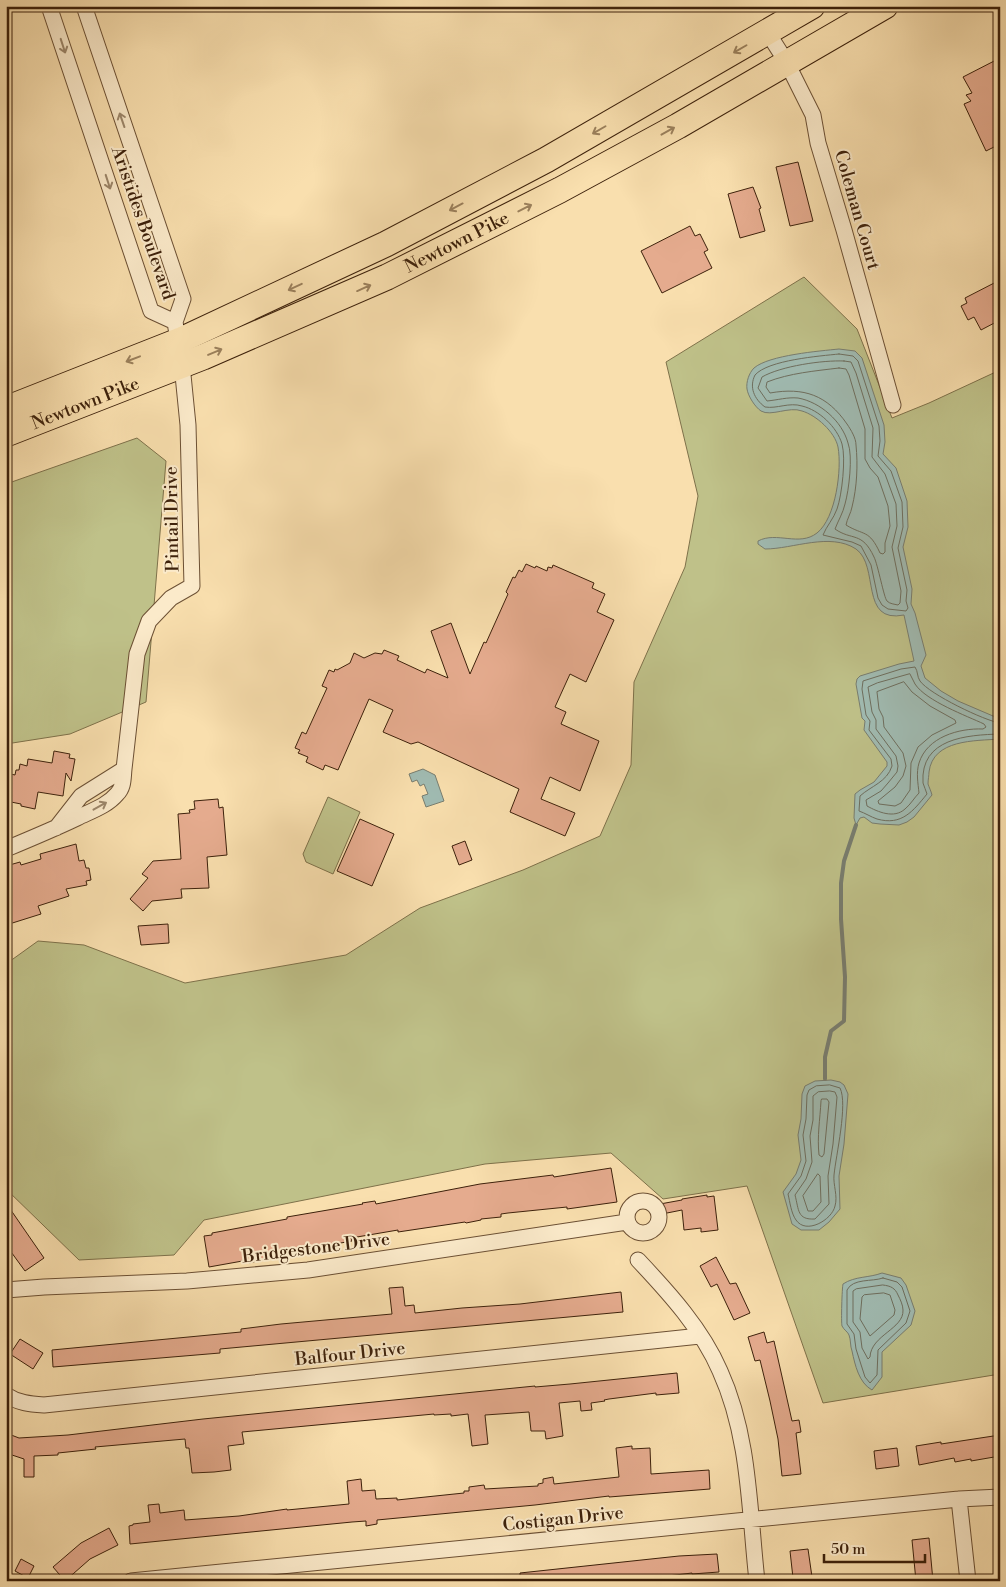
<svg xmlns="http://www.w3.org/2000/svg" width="1006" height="1587" viewBox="0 0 1006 1587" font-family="'Libre Bodoni',serif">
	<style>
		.green { fill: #bfc189; stroke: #7e714a }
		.water { fill: #a0bbb2; stroke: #787d6f }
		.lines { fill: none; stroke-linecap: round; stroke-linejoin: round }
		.shore { stroke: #6e6e5e; stroke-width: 1 }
		.stream { stroke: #787d6f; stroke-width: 4 }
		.building { fill: #e5ab8e; stroke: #3d210b }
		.minor-casing { stroke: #6c5034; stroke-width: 17 }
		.trunk-casing { stroke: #3d210b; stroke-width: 27 }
		.minor { stroke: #fbeaca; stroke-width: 15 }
		.trunk { stroke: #f9dfae; stroke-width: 25 }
		.oneway { stroke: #9c866a }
		.oneway2 { stroke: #9b805c }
		.labels { text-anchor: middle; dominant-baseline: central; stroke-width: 4; stroke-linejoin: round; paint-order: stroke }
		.street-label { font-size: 18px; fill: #3d210b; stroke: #fbeaca }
	</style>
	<rect width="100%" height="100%" fill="#f9dfae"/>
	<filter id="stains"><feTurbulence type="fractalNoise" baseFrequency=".004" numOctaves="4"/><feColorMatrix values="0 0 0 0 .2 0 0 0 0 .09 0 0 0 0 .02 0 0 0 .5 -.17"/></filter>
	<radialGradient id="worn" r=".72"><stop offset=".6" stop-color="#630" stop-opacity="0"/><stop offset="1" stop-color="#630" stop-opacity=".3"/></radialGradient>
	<path class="green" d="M804 277 857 329 892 418 929 403 1000 370V1374L823 1403 747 1186 663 1199 611 1153 485 1164 204 1220 174 1255 79 1260 6 1189V964L38 941 84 945 185 983 346 955 420 908 523 870 600 836 631 765 634 682 685 567 698 496 666 362Z
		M137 438 166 461 146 702 70 734 6 744V484Z
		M328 797 360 812 333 874 306 862 303 854Z"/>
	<path class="water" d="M839 349 855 351 862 358 884 425 885 442 883 454 896 468 907 501 908 527 903 547 912 589 911 604 915 613 926 655 921 666 925 678 941 691 958 701 1000 719V739C975 741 933 739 929 772 929 775 928 780 928 784 929 787 931 791 932 795L914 817 907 822 899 825 880 824 872 823 864 817 860 818 856 825 854 818 855 794 860 790 874 782 887 766V762L864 730 865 721 862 718 856 684 857 679 860 676 899 664 914 661 904 615C859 624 880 566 856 549 830 532 793 549 765 549L758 544V541C777 531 799 547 817 533 836 518 842 469 838 447 835 432 816 415 802 411 789 406 771 417 761 411 755 407 748 396 747 389 746 382 749 373 754 368 769 355 820 351 839 349Z
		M423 769 435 775 444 801 426 807 422 796 428 794 424 784 420 786 417 780 412 782 409 774Z
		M831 1080 840 1082 844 1085 848 1094 844 1144 839 1176 840 1209 829 1222 819 1230H801L792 1224 783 1192 796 1174 801 1160 798 1135 801 1119 802 1094 805 1086 815 1081Z
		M882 1273 901 1278 906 1285 915 1311 911 1325 882 1352V1377L872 1390C859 1383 855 1365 852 1351 850 1346 851 1340 849 1335 848 1332 844 1330 842 1326 841 1322 842 1288 843 1284 855 1276 869 1278 882 1273Z"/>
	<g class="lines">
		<path class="shore" d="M839 354 853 356 858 361 879 426 880 441 878 456 891 471 902 502 903 527 898 548 907 590 906 601 908 608 906 611 888 609 882 605 878 598 871 565 861 546 852 542 823 535C826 527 834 518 837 509 842 495 846 458 842 444 837 427 819 410 802 406 789 402 777 409 765 407 754 399 749 387 755 375 768 360 820 356 839 354Z
			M844 361 851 362 856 373 873 428 872 457 885 474 896 504 897 526 892 547 901 591 900 603 898 605C894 604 890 604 887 601 884 598 878 565 874 557 862 531 852 541 835 529 838 521 843 513 845 504 849 490 853 456 848 443 842 421 820 402 798 398 787 397 778 400 767 401L758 388 762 377C781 366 823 360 844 361Z
			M839 368 846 369 849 375 865 429V459L870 468 878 477 888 506 890 526 885 543V552L883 554 880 553C869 529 864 536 846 525 847 519 851 513 852 507 857 487 858 465 856 445 856 438 851 430 847 424 827 395 804 387 770 393L766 387 767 382C790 373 815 371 839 368Z
			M910 674C912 677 913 681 915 684 926 701 967 716 984 724L986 727 983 729C959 728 927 737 919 763 916 773 918 783 919 793 914 798 911 804 905 809 894 819 878 812 867 806L866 800 881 791 888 783 897 772 898 766 896 756 876 729V720L872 712 868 687 877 683Z
			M904 682 912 692 930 706 955 720 956 723 932 735 918 747 911 763 910 790 901 803 895 806 879 804 878 801 895 787 903 776 906 766 903 753 884 727 883 717 879 709 877 692Z
			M1000 723C985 721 929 694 920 681 917 677 918 671 915 667L901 669 863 681 862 689 866 715 870 721 869 730 891 759 892 766C887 782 871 786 860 796L859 811C865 813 871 817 877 819 902 826 913 811 927 794 926 790 924 787 923 783 920 738 967 735 1000 734
			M830 1085 840 1088C848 1104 836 1155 834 1175 833 1185 838 1196 835 1206 832 1220 806 1235 796 1220 791 1213 790 1202 788 1194L801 1176 806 1161 803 1135 806 1119 807 1095 809 1090 816 1086Z
			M830 1091 835 1092 837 1097 833 1144 828 1176 829 1204 815 1219C797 1220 799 1210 795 1195L806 1179 812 1162 810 1136 813 1120V1096L818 1092Z
			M822 1099H827L829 1102 824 1154 822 1157 819 1155C817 1136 820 1120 821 1101Z
			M818 1174 820 1176 821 1202 813 1211H808L803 1196Z
			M883 1278 897 1282 902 1287 910 1311 906 1323 878 1350 877 1375 870 1383 865 1377 856 1349 854 1334 847 1324V1290C853 1278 872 1282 883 1278Z
			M883 1285C891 1286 895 1288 898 1295 900 1299 903 1305 903 1310 904 1329 871 1335 870 1357L868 1359 862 1348 860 1332 853 1322V1291L856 1289Z
			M884 1293 890 1295 895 1310 894 1315 870 1336 860 1319 862 1297 864 1295Z"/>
		<path class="stream" d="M825 1079V1057L831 1031 844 1021 845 977 841 919V883L844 861 856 825"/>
	</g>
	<path class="building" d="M1000 58V144L986 151 964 104 971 101 966 95 972 93 963 77Z
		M798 162 813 221 790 226 776 167Z
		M753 187 761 208 759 209 765 231 740 238 728 194Z
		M690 226 695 236 700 234 708 250 704 252 712 268 662 293 641 251Z
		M1000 280V320L981 330 974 317 968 320 961 306 967 303 965 298Z
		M526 564 535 568 536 566 547 571 548 567 552 568 553 565 594 583 592 588 605 594 597 612 614 620 586 682 570 674 555 707 566 712 561 724 599 741 580 791 550 777 541 799 575 813 565 836 510 812 519 789 418 742 411 744 383 732 393 710 369 699 338 770 325 765 323 770 306 762 308 757 298 753 300 750 295 748 302 732 306 734 327 688 322 686 329 670 334 672 335 669 337 670 350 663 354 653 364 658 375 653 382 654 384 650 399 656 397 660 425 673 427 669 448 678 431 631 451 623 470 674 484 642 486 643 508 594 506 592 513 577 515 578 519 570 522 572Z
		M54 751 70 754 69 758 75 759 71 781 66 773 63 796 38 792 35 809 21 806V804L6 801V773L15 775 16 770H19L20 764 27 766 28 759 52 763Z
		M218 799 219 808 223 807 227 855 207 857 209 888 181 889 182 898 152 901 143 911 130 899 148 878 142 874 153 861 181 859 178 814 190 813 189 810 195 809 194 801Z
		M360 819 394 834 372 886 337 871Z
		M465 841 472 860 459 865 452 846Z
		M76 844 79 861 84 860 86 868H89L91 880 86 881 87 885 66 889 69 896 38 906 41 914 6 925V866L20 862 21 865 41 859 40 854Z
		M168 924 169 943 141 945 138 926Z
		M611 1168 617 1202 567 1209V1207L508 1213 501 1214V1217L481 1219V1220L466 1223 465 1222 398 1232V1230L351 1238 352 1241 278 1254V1256L249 1263 248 1260 209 1267 204 1236 212 1235V1233L287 1219V1217L363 1204 362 1203 375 1201 376 1204 480 1184 553 1175 554 1177Z
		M707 1195V1197L714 1196 718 1230 701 1232V1228L684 1230 682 1210 662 1214 660 1204 682 1200V1199Z
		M6 1203 44 1258 25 1271 6 1245Z
		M716 1257 730 1284 736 1283 750 1313 734 1320 717 1284 711 1287 700 1266Z
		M403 1287 405 1306 414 1305 415 1313 462 1308 520 1304 621 1292 623 1312 220 1349V1353L53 1367 52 1350 241 1332V1329L281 1324 392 1314 389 1288Z
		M764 1332 767 1343 774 1341 792 1421 799 1420 801 1432 796 1433 801 1474 782 1476 778 1439 770 1401 760 1360 755 1361 748 1337Z
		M20 1339 43 1353 33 1369 10 1354Z
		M677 1373 679 1393 656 1395V1393L609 1399 604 1400 605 1401 591 1403 592 1410 581 1411 580 1401 559 1403 563 1436 546 1439 545 1431H531L529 1412 485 1415 488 1444 472 1446 468 1414 451 1416V1414L434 1415V1414L242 1432 244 1444 228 1446 231 1470 214 1472 192 1473 189 1448H186L185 1439 95 1447 96 1449 58 1453V1455L34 1456V1477H24V1459L6 1453V1433L19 1438 68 1435 203 1419 535 1386V1387L570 1384Z
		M1000 1435V1456L971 1461V1459L955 1462 954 1458 919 1465 916 1446 941 1442V1444Z
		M632 1446V1449L650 1448 651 1474 709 1470 710 1489 609 1497V1496L535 1505 377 1520V1524L366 1526V1521L352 1522 130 1544 129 1526 133 1525V1524L150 1522 148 1505 159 1504 160 1513 184 1510 185 1520 239 1516 287 1509V1510L349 1504 347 1481 361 1479 362 1491 375 1490 376 1499 397 1498V1500L464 1493V1491H469V1487L484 1485 485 1489 538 1486V1484L543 1483V1479L553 1477 554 1484 619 1477 616 1448Z
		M897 1448 899 1466 876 1469 874 1451Z
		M109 1528 118 1545 90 1559 65 1581 53 1567 81 1543Z
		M929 1538 933 1581H916L912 1540Z
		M808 1549 812 1577 793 1578 790 1551Z
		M717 1554 719 1572 692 1574V1573L627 1581H520V1573L679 1556Z
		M21 1559 34 1566 28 1578 15 1571Z"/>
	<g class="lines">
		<g class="minor-casing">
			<path id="minor" d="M49 6 151 311 175 322
				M84 6 183 299 175 322 182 365 188 425 192 586 171 598 149 621 137 654 124 769
				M768 33 787 63 813 115 818 143 844 230 893 405
				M6 849C30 839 54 829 77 818 91 811 107 806 117 794 124 787 123 778 124 769L81 796 56 828
				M627 1217a16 16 0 1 1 32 0a16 16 0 1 1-32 0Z
				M638 1260C669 1293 702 1329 720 1371 750 1437 749 1510 757 1581
				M6 1290 44 1287 187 1281 308 1270 627 1222
				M6 1395C18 1403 30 1404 44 1405L700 1336
				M959 1499 968 1581
				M131 1581 959 1499 1000 1497"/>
		</g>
		<g class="trunk-casing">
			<g id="trunk">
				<path d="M6 409 181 340 386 244 546 160 812 6"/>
				<path id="s1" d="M6 434 203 357 387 277 560 190 678 126 885 6"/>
			</g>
		</g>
		<use href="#minor" class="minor"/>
		<use href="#trunk" class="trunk"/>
	</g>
	<defs><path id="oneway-shaft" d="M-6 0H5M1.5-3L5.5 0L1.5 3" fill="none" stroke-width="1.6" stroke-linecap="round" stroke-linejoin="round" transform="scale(1.25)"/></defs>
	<g class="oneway">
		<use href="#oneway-shaft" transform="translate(63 46) rotate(72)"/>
		<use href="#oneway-shaft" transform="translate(122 120) rotate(-109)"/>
		<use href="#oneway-shaft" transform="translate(108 182) rotate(72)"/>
		<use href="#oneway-shaft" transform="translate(100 806) rotate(-29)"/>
	</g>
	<g class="oneway2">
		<use href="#oneway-shaft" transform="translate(740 49) rotate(150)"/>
		<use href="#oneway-shaft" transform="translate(599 130) rotate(150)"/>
		<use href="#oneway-shaft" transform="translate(668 131) rotate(-29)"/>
		<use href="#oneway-shaft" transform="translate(456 207) rotate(152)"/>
		<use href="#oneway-shaft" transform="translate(525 208) rotate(-27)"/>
		<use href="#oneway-shaft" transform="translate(295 287) rotate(155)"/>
		<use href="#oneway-shaft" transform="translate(364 288) rotate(-24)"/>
		<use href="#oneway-shaft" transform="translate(215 352) rotate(-23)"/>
		<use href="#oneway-shaft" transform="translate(133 359) rotate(159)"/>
	</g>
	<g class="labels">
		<g class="street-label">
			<text transform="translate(857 210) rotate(74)">Coleman Court</text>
			<text transform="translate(143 223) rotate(71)">Aristides Boulevard</text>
			<text stroke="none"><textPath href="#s1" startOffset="490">Newtown Pike</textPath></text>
			<text stroke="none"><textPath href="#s1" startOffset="85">Newtown Pike</textPath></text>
			<text transform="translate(172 519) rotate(-91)">Pintail Drive</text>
			<text transform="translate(316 1248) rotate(-7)">Bridgestone Drive</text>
			<text transform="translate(350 1354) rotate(-6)">Balfour Drive</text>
			<text transform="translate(563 1519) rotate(-6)">Costigan Drive</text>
		</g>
	</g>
	<rect width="1006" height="1587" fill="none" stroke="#f9dfae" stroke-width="25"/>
	<rect x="8" y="8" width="991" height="1572" fill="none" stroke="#3d210b" stroke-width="2.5"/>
	<rect x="12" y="12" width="981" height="1562" fill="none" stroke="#3d210b"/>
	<path d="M824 1554v8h101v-8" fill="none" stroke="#3d210b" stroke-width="2.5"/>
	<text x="831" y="1554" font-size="15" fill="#3d210b" stroke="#fbeaca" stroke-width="4" paint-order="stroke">50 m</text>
	<rect width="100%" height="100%" filter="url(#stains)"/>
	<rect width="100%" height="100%" fill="url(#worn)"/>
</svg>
